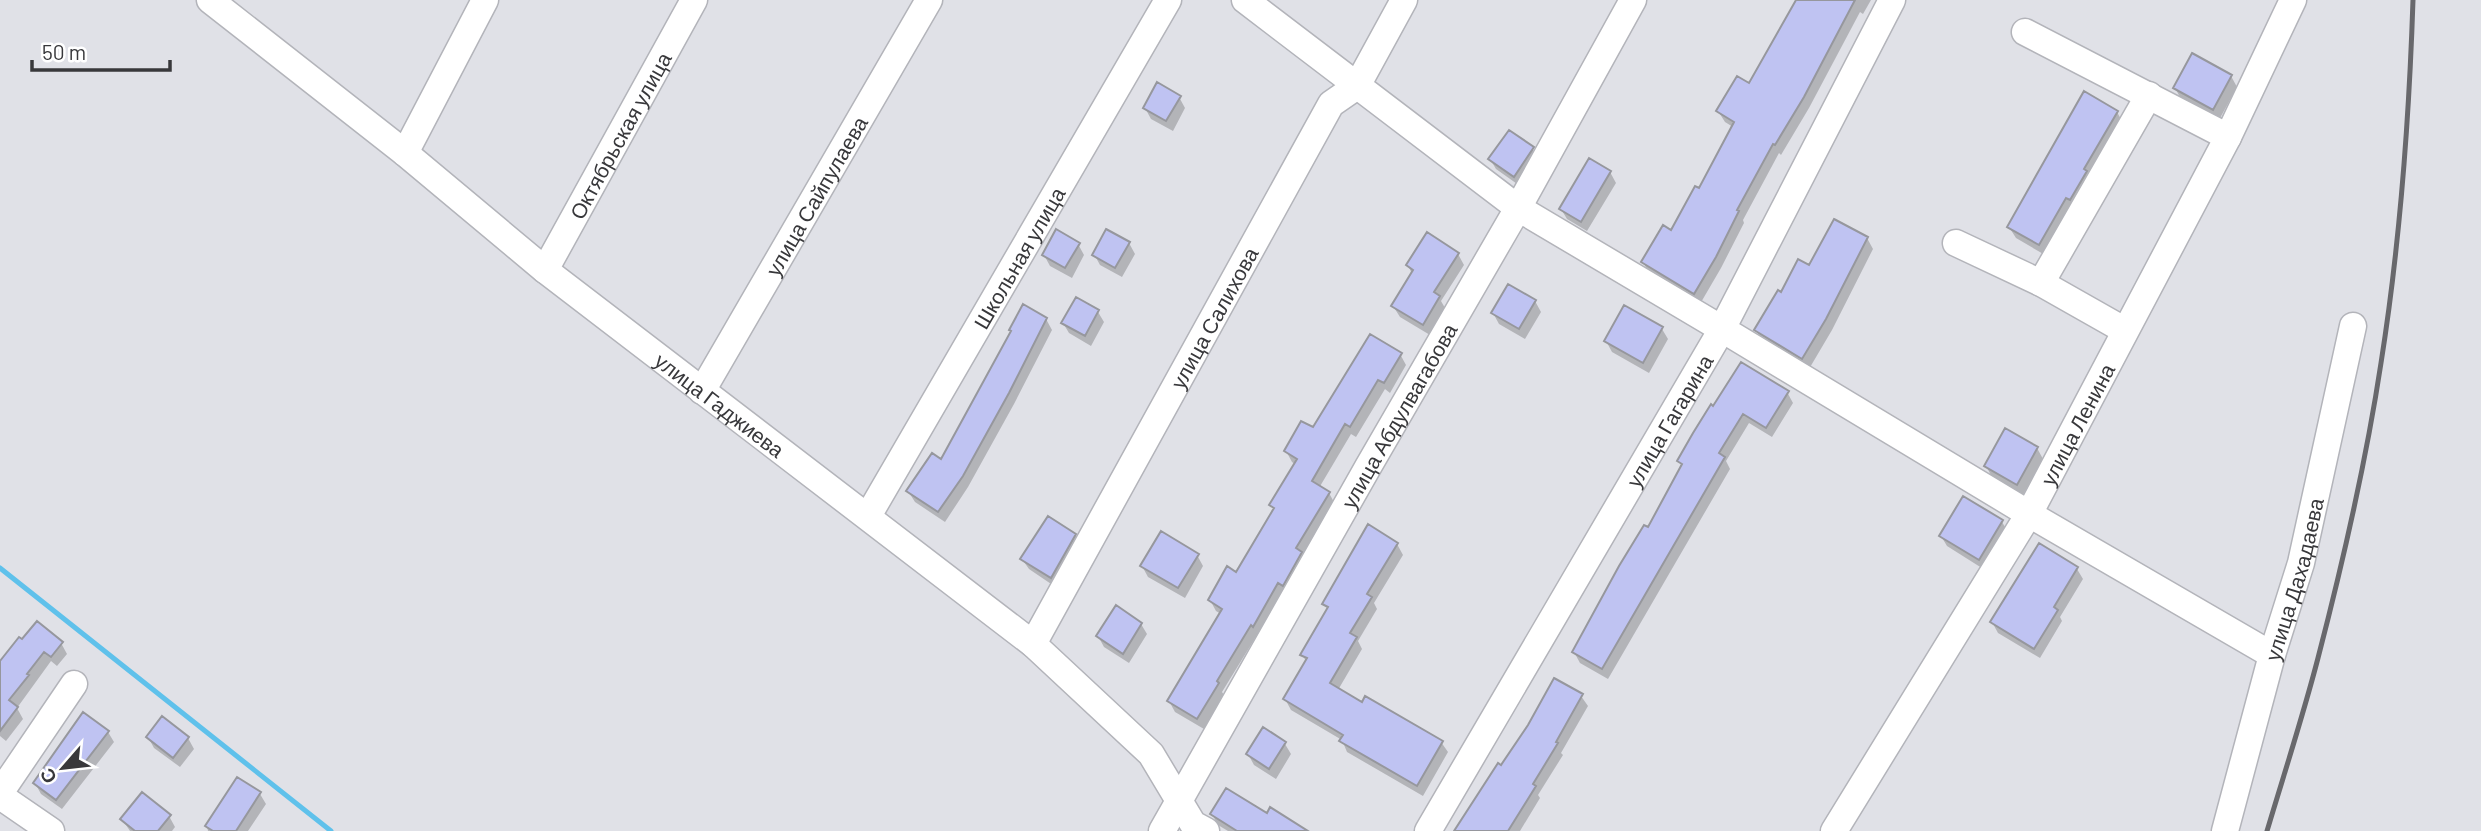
<svg xmlns="http://www.w3.org/2000/svg" width="2481" height="831" viewBox="0 0 2481 831" font-family="Barlow,sans-serif">
	<style>
		.shadow { fill: #0003 }
		.lines { fill: none; stroke-linecap: round; stroke-linejoin: round }
		.stream { stroke: #5fc1eb; stroke-width: 5 }
		.building { fill: #bfc3f2; stroke: #96979d; stroke-width: 2 }
		.minor-casing { stroke: #b3b4ba; stroke-width: 29 }
		.minor { stroke: #fff; stroke-width: 26 }
		.rail { stroke: #68686c; stroke-width: 5 }
		.labels { text-anchor: middle; dominant-baseline: central; stroke-width: 5; stroke-linejoin: round; paint-order: stroke }
		.street-label { font-size: 21px; fill: #38383b; stroke: #fff }
	</style>
	<rect width="100%" height="100%" fill="#e0e1e7"/>
	<path class="shadow" d="M1797 0H1871L1863 14 1860 12 1809 108 1781 155 1779 153 1743 220 1744 223 1721 268 1700 304 1649 273 1643 262 1672 232 1699 190 1733 127 1725 122 1718 111 1750 85Z
		M2231 76 2237 87 2219 120 2181 99 2175 88Z
		M1179 97 1185 108 1173 131 1151 119 1145 108Z
		M2117 112 2123 123 2045 255 2016 238 2009 227Z
		M1532 148 1538 159 1520 186 1496 169 1490 159Z
		M1610 172 1616 183 1587 231 1567 219 1561 209Z
		M1867 238 1873 249 1832 330 1809 369 1762 341 1756 330 1782 294 1810 268Z
		M1129 243 1135 254 1122 277 1100 265 1094 254Z
		M1078 244 1084 255 1072 278 1050 266 1044 255Z
		M1458 254 1464 265 1441 301 1445 308 1430 335 1400 317 1393 306 1412 274 1408 265Z
		M1535 301 1541 312 1525 339 1499 324 1493 313Z
		M1098 312 1104 322 1091 346 1069 333 1063 323Z
		M1046 319 1052 330 1014 404 968 487 945 522 915 502 908 491 941 462Z
		M1662 329 1668 339 1649 373 1612 352 1606 341Z
		M1400 354 1406 365 1390 393 1385 389 1356 437 1351 434 1319 488 1329 493 1335 504 1259 636 1257 635 1222 692 1224 695 1204 729 1175 712 1169 701 1221 614 1216 611 1210 600 1237 574 1275 511 1271 505 1296 465 1292 462 1286 451 1314 430Z
		M1787 392 1793 403 1772 437 1749 423 1726 461 1730 469 1608 679 1580 663 1574 652 1648 529 1682 467 1679 461 1694 434Z
		M2037 448 2043 459 2023 495 1992 477 1986 466Z
		M2002 522 2008 532 1985 570 1947 546 1941 536Z
		M1075 535 1081 546 1057 588 1029 569 1022 559Z
		M1397 544 1403 555 1374 603 1377 609 1358 641 1362 649 1338 690 1441 742 1448 752 1423 796 1347 752 1342 740 1291 710 1285 699 1307 662 1302 655 1328 610 1324 604Z
		M1197 555 1203 566 1185 598 1148 577 1142 566Z
		M2077 569 2083 579 2060 617 2062 621 2040 658 1998 633 1992 622Z
		M1141 624 1147 634 1129 663 1104 647 1098 636Z
		M61 643 67 654 57 666 51 661 17 708 23 719 6 741 0 736V663Z
		M1581 696 1588 706 1561 753 1563 755 1538 795 1540 798 1520 831H1456L1502 767Z
		M1263 730 1285 744 1291 754 1276 779 1254 765 1248 754Z
		M108 732 114 742 62 809 41 794 35 783Z
		M148 737 188 738 194 749 180 767 154 748Z
		M260 794 266 804 248 831H208L207 826Z
		M1212 814 1267 815 1305 831H1228L1218 825Z
		M169 816 175 827 172 831H130L122 819Z"/>
	<g class="lines">
		<path class="stream" d="M0 568 331 831"/>
	</g>
	<path class="building" d="M1796 0H1855L1804 97 1775 145 1773 144 1737 210 1739 211 1716 257 1694 294 1641 262 1663 225 1671 230 1695 186 1699 188 1734 122 1716 111 1737 76 1749 83Z
		M2192 53 2232 75 2213 110 2173 88Z
		M1157 82 1181 96 1166 121 1143 108Z
		M2084 91 2118 111 2084 169 2087 171 2070 200 2066 198 2039 245 2007 227Z
		M1509 130 1534 147 1514 177 1488 159Z
		M1589 158 1611 171 1581 222 1559 209Z
		M1834 219 1868 237 1826 319 1802 359 1754 330 1778 290 1781 292 1798 259 1809 265Z
		M1056 229 1080 243 1065 268 1042 255Z
		M1106 229 1130 242 1115 268 1092 255Z
		M1427 232 1459 253 1434 292 1440 296 1423 325 1391 306 1413 270 1406 265Z
		M1508 284 1536 300 1519 329 1491 313Z
		M1076 297 1099 310 1085 336 1061 323Z
		M1023 304 1047 318 1009 393 963 476 938 512 906 491 932 453 941 459 1011 331 1009 330Z
		M1624 305 1663 327 1643 363 1604 341Z
		M1370 334 1402 353 1384 383 1378 380 1350 427 1345 424 1312 481 1330 492 1296 548 1302 552 1283 586 1278 583 1253 627 1251 625 1217 681 1219 683 1197 719 1167 701 1222 609 1208 600 1227 566 1236 572 1274 508 1269 505 1297 459 1284 451 1301 421 1313 427Z
		M1741 362 1789 391 1766 428 1743 414 1719 453 1725 457 1602 669 1572 652 1619 566 1644 525 1648 527 1682 464 1677 461 1693 433 1711 404 1713 406Z
		M2005 428 2038 447 2017 485 1984 466Z
		M1963 496 2003 520 1979 560 1939 536Z
		M1048 516 1076 534 1051 578 1020 559Z
		M1368 524 1398 543 1367 594 1372 597 1350 633 1357 637 1330 683 1362 702 1365 696 1443 741 1417 786 1339 741 1343 735 1283 699 1307 658 1300 655 1328 607 1322 604Z
		M1161 531 1199 554 1178 588 1140 566Z
		M2039 543 2078 567 2054 607 2058 610 2034 649 1990 622Z
		M1116 605 1142 623 1123 654 1096 636Z
		M37 621 63 642 51 657 44 652 27 674 29 675 9 700 18 707 0 731V661L19 637 22 639Z
		M1554 678 1583 694 1556 742 1558 743 1533 784 1536 786 1508 831H1454L1498 763 1501 765 1528 725Z
		M83 712 109 731 56 800 33 783Z
		M162 716 189 737 173 758 146 737Z
		M1263 727 1286 742 1269 769 1246 754Z
		M237 777 261 792 236 831H213L205 826Z
		M1226 788 1267 813 1270 807 1308 831H1237L1210 814Z
		M142 792 171 815 158 831H135L120 819Z"/>
	<g class="lines">
		<g class="minor-casing">
			<g id="minor">
				<path id="s1" d="M210 0 405 153 545 270 1033 644 1151 754 1193 824 1206 831"/>
				<path d="M1245 0 1518 208 1722 329 2029 514 2272 655"/>
				<path d="M2025 32 2228 137"/>
				<path d="M405 153 485 0"/>
				<path d="M1956 243 2041 283 2124 330"/>
				<path id="s2" d="M545 270 694 0"/>
				<path d="M2041 283 2149 95"/>
				<path id="s3" d="M702 391 929 0"/>
				<path id="s4" d="M868 516 1168 0"/>
				<path id="s5" d="M1033 644 1331 104 1357 86 1404 0"/>
				<path d="M0 793 74 684"/>
				<path d="M0 796 51 831"/>
				<path id="s6" d="M1162 831 1368 467 1518 208 1633 0"/>
				<path id="s7" d="M1428 831 1722 329 1892 0"/>
				<path id="s8" d="M1834 831 2029 514 2228 137 2293 0"/>
				<path id="s9" d="M2225 831 2272 655 2301 563 2353 326"/>
			</g>
		</g>
		<use href="#minor" class="minor"/>
		<path class="rail" d="M2267 831C2284 774 2303 716 2318 658 2343 562 2366 462 2381 363 2400 243 2409 122 2413 0"/>
	</g>
	<g class="labels">
		<g class="street-label">
			<text stroke="none"><textPath href="#s2" startOffset="154">Октябрьская улица</textPath></text>
			<text stroke="none"><textPath href="#s3" startOffset="226">улица Сайпулаева</textPath></text>
			<text stroke="none"><textPath href="#s4" startOffset="299">Школьная улица</textPath></text>
			<text stroke="none"><textPath href="#s5" startOffset="373">улица Салихова</textPath></text>
			<text stroke="none"><textPath href="#s1" startOffset="651">улица Гаджиева</textPath></text>
			<text stroke="none"><textPath href="#s6" startOffset="478">улица Абдулвагабова</textPath></text>
			<text stroke="none"><textPath href="#s7" startOffset="476">улица Гагарина</textPath></text>
			<text stroke="none"><textPath href="#s8" startOffset="474">улица Ленина</textPath></text>
			<text stroke="none"><textPath href="#s9" startOffset="261">улица Дахадаева</textPath></text>
		</g>
	</g>
	<g transform="translate(63 768) rotate(242)" stroke="#ffffff" stroke-width="5" paint-order="stroke">
	<path d="M0-5L12 26L0 18L-12 26Z" fill="#38383b"/>
	<text y="-10" font-size="19" font-weight="bold" text-anchor="middle" fill="#38383b">С</text>
	</g>
	<path d="M32 60v10h138v-10" fill="none" stroke="#38383b" stroke-width="3.5"/>
	<text x="42" y="60" font-size="21" fill="#38383b" stroke="#ffffff" stroke-width="5" paint-order="stroke">50 m</text>
</svg>
